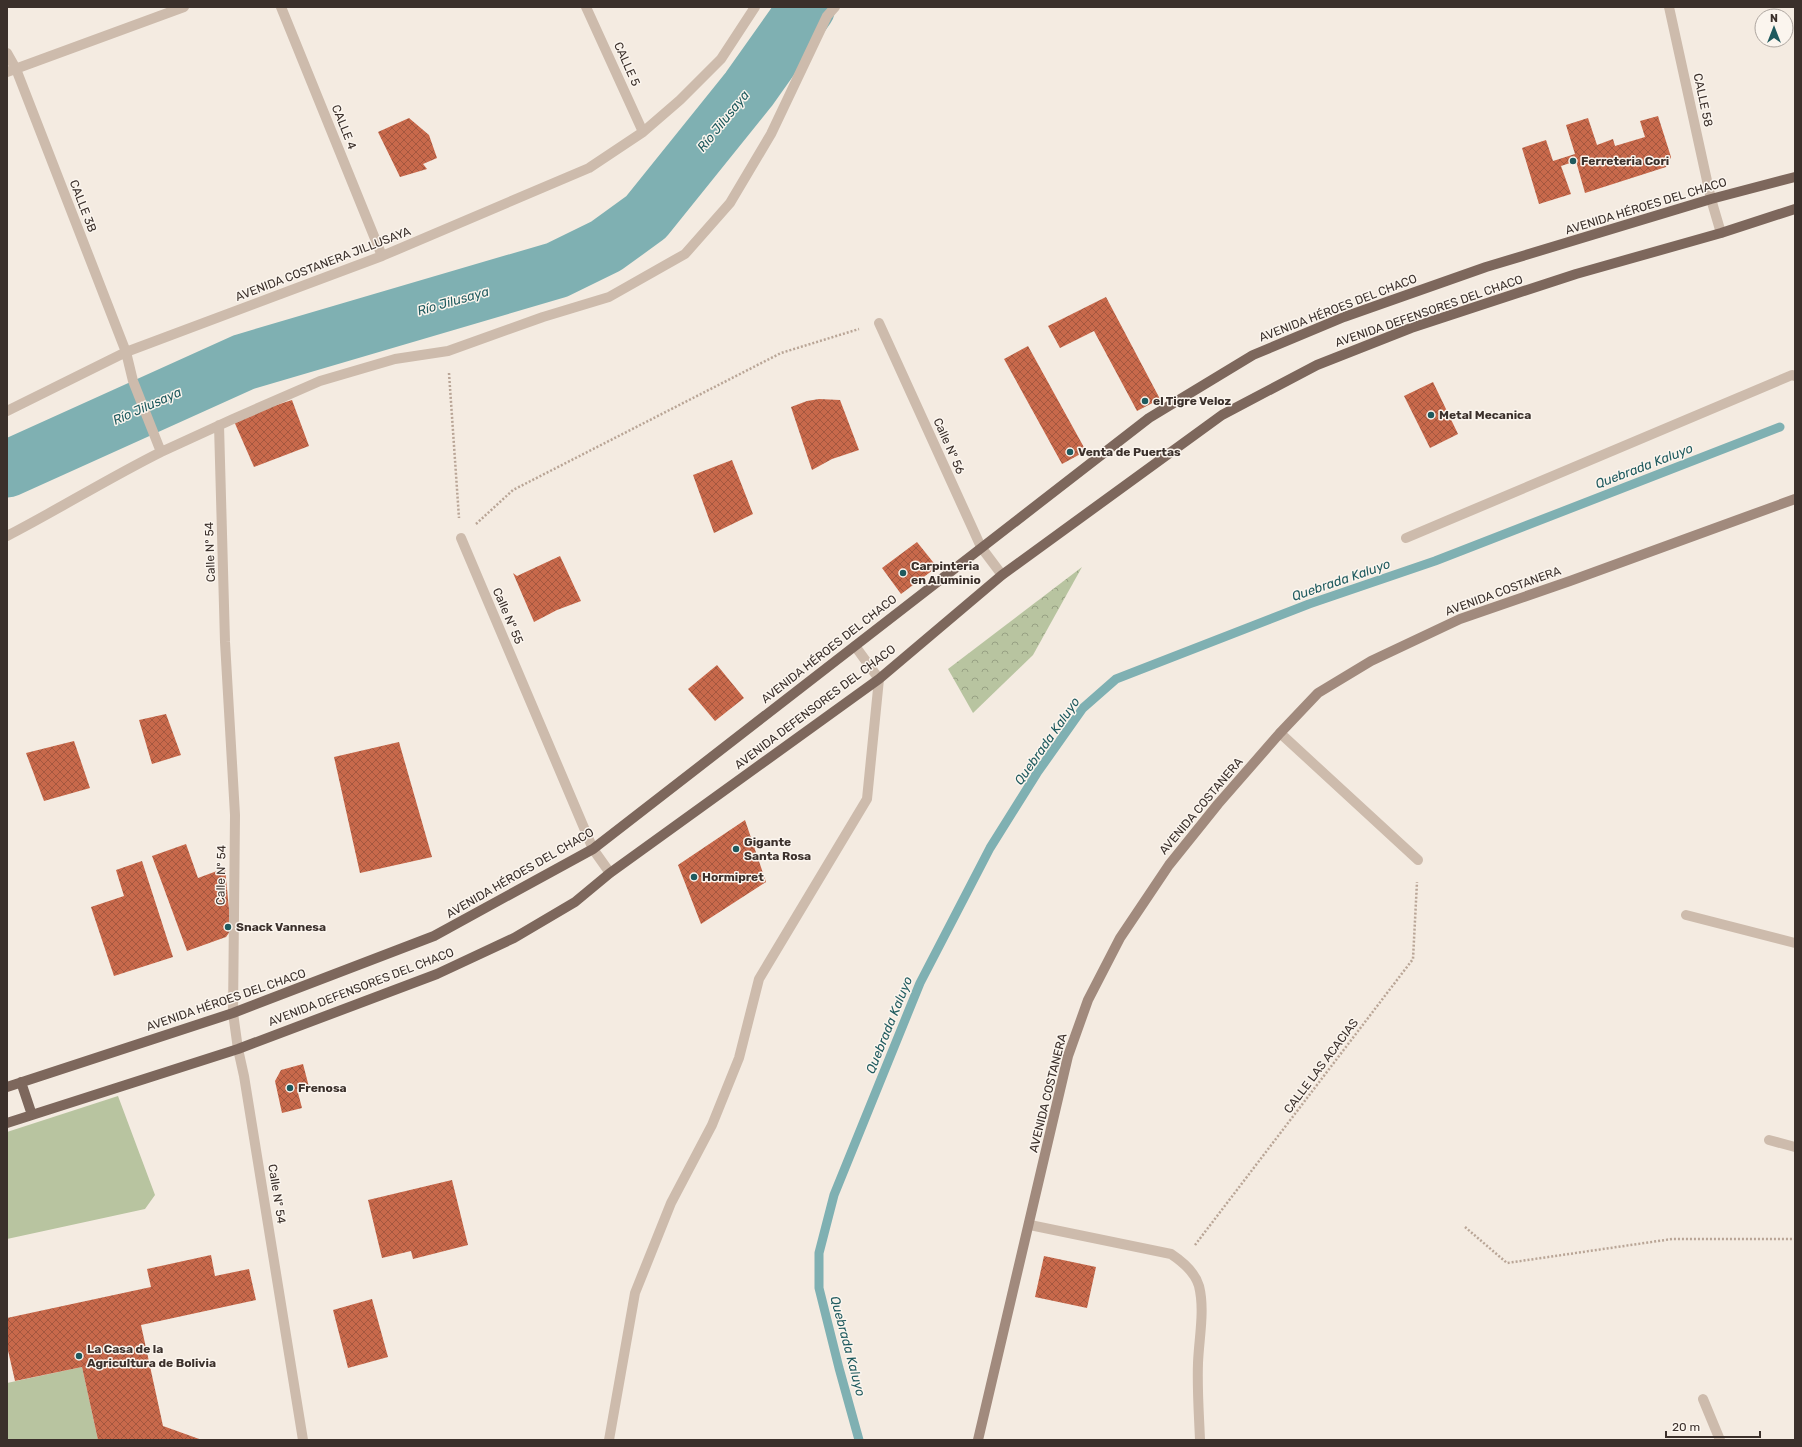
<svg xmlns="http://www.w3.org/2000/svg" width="1802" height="1447" viewBox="0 0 1802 1447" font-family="Rubik,sans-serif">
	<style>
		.green { fill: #b8c4a0 }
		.park { fill: url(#park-crowns) }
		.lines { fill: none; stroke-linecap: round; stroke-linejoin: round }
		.stream { stroke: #7fb0b2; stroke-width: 9 }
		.river { stroke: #7fb0b2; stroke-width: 57 }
		.building { fill: url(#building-cross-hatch) }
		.path { stroke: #b9a596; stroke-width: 2.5; stroke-dasharray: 2 2; stroke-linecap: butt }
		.lane { stroke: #cdbbac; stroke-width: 10 }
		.street { stroke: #cdbbac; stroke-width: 10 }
		.secondary { stroke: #a18a7d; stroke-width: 10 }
		.primary { stroke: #7d675c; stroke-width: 10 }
		.poi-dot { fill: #1f5a5e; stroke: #fbf5ee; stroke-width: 1.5 }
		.labels { text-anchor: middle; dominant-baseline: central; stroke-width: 3; stroke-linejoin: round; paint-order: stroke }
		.street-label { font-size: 12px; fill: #3b302b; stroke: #fbf5ee }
		.poi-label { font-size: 12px; font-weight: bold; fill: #3b302b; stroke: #fbf5ee; text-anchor: start }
		.water-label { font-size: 13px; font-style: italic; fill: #1f5a5e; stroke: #fbf5ee }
	</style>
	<defs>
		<pattern id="park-crowns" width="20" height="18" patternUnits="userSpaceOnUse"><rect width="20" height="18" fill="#b8c4a0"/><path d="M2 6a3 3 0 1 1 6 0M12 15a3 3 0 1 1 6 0" fill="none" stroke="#97a083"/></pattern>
		<pattern id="building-cross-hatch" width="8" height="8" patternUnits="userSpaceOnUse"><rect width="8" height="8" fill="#c8694b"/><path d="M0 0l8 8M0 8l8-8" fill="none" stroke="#a4573f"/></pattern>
	</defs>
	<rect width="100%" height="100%" fill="#f4ebe1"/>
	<path class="green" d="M118 1096 155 1195 145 1209 7 1239V1132Z
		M82 1367 98 1440H7V1383Z"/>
	<path class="park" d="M1082 567 1033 655 973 713 948 669Z"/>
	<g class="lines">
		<path class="stream" d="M859 1440 839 1368 819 1288V1253L834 1195 920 983 990 848 1037 773 1083 708 1116 679 1309 604 1435 561 1780 427"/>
		<path class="river" d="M7 469 244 362 557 270 606 246 646 217 749 89 807 7"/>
	</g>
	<path class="building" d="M1658 116 1671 157 1666 167 1585 193 1576 161 1561 166 1571 194 1539 204 1522 148 1546 140 1553 161 1575 154 1566 125 1588 118 1597 145 1613 139 1615 146 1645 137 1640 121Z
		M409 118 429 135 437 158 423 164 427 169 400 177 378 132Z
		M1106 297 1160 399 1137 411 1094 331 1060 348 1048 326Z
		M1028 346 1086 451 1062 464 1004 359Z
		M1433 382 1458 434 1430 448 1404 396Z
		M819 399 840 400 859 450 832 459 812 470 791 407 807 401Z
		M292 400 309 446 254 467 233 419Z
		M732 460 753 514 714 533 693 475Z
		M917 542 937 567 901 594 882 568Z
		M560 556 581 601 557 610 534 622 513 573 517 576Z
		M717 665 744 698 715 721 688 689Z
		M166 714 181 755 152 764 139 720Z
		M74 741 90 788 44 801 26 753Z
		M399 742 432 857 360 873 334 757Z
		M745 820 766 882 701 924 678 865Z
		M186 844 198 878 225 868 231 930 226 937 187 951 152 856Z
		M142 861 173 957 114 976 91 907 124 896 116 870Z
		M303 1064 309 1087 297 1089 302 1108 282 1113 275 1081 281 1070Z
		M452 1180 468 1245 413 1259 411 1251 382 1258 368 1200Z
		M211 1255 215 1276 249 1269 256 1300 141 1325 163 1426 202 1440H98L82 1367 15 1381 7 1346V1318L151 1287 147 1269Z
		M1044 1256 1096 1267 1087 1308 1035 1297Z
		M372 1299 388 1357 348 1368 333 1310Z"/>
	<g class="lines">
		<path class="path" d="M449 373 459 518
			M476 524 513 490 781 353 859 329
			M1465 1227 1507 1263 1672 1239H1795
			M1195 1245 1413 959 1417 882"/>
		<path class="lane" d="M1686 915 1795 943
			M1769 1140 1795 1147"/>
		<path class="street" d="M281 7 382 256
			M586 7 643 132
			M1669 7 1711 199 1721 233
			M7 53 16 69 126 352 133 381 161 452C109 478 59 509 7 536
			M7 72 184 7
			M879 323 981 547 1002 575
			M7 411 126 352 382 256 589 168 643 132 680 100 721 59 755 7
			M219 425 225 642 235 815 233 1013 238 1049 244 1076 303 1440
			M161 452 233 419 320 381 395 359 448 351 543 317 609 297 685 254 730 203 771 134 827 16 835 7
			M461 538 593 849 610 873
			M1406 538 1792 375 1795 376
			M1280 733 1418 860
			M1030 1225 1171 1254C1183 1262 1195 1272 1199 1286 1205 1310 1199 1338 1198 1363 1197 1389 1199 1414 1200 1440
			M1703 1399 1720 1440
			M609 1440 635 1293 671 1203 712 1125 739 1058 759 979 867 799 879 679 855 646"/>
		<path class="secondary" d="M978 1440 1068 1056 1088 1000 1120 938 1169 865 1218 804 1280 733 1318 693 1371 661 1460 619 1570 581 1795 499"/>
		<path class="primary" d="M21 1082 32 1115
			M7 1087 233 1013 434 936 593 849 1149 418 1253 355 1344 317 1486 267 1711 199 1795 177
			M7 1123 238 1049 437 974 514 938 575 902 610 873 879 679 1002 575 1222 415 1317 365 1411 328 1576 274 1721 233 1795 209"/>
	</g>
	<g class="poi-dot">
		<circle cx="1573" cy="161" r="4"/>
		<circle cx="1145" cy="401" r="4"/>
		<circle cx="1431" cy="415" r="4"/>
		<circle cx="1070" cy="452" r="4"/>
		<circle cx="903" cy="573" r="4"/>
		<circle cx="736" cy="849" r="4"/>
		<circle cx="694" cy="877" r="4"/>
		<circle cx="228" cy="927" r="4"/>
		<circle cx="290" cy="1088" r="4"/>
		<circle cx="79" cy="1356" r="4"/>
	</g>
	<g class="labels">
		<g class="street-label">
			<text transform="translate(627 64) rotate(66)">CALLE 5</text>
			<text transform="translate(1703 100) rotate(78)">CALLE 58</text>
			<text transform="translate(344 127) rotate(68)">CALLE 4</text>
			<text transform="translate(83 206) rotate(69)">CALLE 3B</text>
			<text transform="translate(1646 206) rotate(-17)">AVENIDA HÉROES DEL CHACO</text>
			<text transform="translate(323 264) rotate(-21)">AVENIDA COSTANERA JILLUSAYA</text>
			<text transform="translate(1338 308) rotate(-21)">AVENIDA HÉROES DEL CHACO</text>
			<text transform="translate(1429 311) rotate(-19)">AVENIDA DEFENSORES DEL CHACO</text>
			<text transform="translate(949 446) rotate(66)">Calle Nº 56</text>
			<text transform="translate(210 552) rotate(-92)">Calle Nº 54</text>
			<text transform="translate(1503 591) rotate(-20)">AVENIDA COSTANERA</text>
			<text transform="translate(508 616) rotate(67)">Calle Nº 55</text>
			<text transform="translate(829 649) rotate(-38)">AVENIDA HÉROES DEL CHACO</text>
			<text transform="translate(815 707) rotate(-37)">AVENIDA DEFENSORES DEL CHACO</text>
			<text transform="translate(1201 806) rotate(-50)">AVENIDA COSTANERA</text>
			<text transform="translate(520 873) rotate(-30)">AVENIDA HÉROES DEL CHACO</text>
			<text transform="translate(221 875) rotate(-89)">Calle Nº 54</text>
			<text transform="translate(361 987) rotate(-21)">AVENIDA DEFENSORES DEL CHACO</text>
			<text transform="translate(226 1000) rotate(-19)">AVENIDA HÉROES DEL CHACO</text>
			<text transform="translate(1321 1066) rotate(-53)">CALLE LAS ACACIAS</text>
			<text transform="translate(1048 1093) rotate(-76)">AVENIDA COSTANERA</text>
			<text transform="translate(277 1194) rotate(81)">Calle Nº 54</text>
		</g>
		<g class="poi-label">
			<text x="1581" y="161">Ferreteria Cori</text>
			<text x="1153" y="401">el Tigre Veloz</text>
			<text x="1439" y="415">Metal Mecanica</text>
			<text x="1078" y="452">Venta de Puertas</text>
			<text x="911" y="566">Carpinteria<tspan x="911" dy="14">en Aluminio</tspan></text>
			<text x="744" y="842">Gigante<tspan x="744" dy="14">Santa Rosa</tspan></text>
			<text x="702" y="877">Hormipret</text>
			<text x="236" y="927">Snack Vannesa</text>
			<text x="298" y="1088">Frenosa</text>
			<text x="87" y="1349">La Casa de la<tspan x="87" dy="14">Agricultura de Bolivia</tspan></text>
		</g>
		<g class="water-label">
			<text transform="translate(723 121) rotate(-51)">Río Jilusaya</text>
			<text transform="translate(453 301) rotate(-16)">Río Jilusaya</text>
			<text transform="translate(147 406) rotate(-24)">Río Jilusaya</text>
			<text transform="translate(1644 466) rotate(-21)">Quebrada Kaluyo</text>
			<text transform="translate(1341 580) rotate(-19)">Quebrada Kaluyo</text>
			<text transform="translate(1047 741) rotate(-55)">Quebrada Kaluyo</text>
			<text transform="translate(889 1025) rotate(-68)">Quebrada Kaluyo</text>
			<text transform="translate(848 1346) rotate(75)">Quebrada Kaluyo</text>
		</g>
	</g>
	<rect width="1802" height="1447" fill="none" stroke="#3b302b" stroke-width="16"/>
	<g transform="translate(1774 28)"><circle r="19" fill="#fbf5ee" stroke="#aea6a0"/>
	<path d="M0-3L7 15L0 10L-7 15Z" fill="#1f5a5e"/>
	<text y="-6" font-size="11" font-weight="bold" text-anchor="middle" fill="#3b302b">N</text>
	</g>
	<path d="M1666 1431v6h94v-6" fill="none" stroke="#3b302b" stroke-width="2"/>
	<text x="1672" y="1431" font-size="12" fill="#3b302b" stroke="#fbf5ee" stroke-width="3" paint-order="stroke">20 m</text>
</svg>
